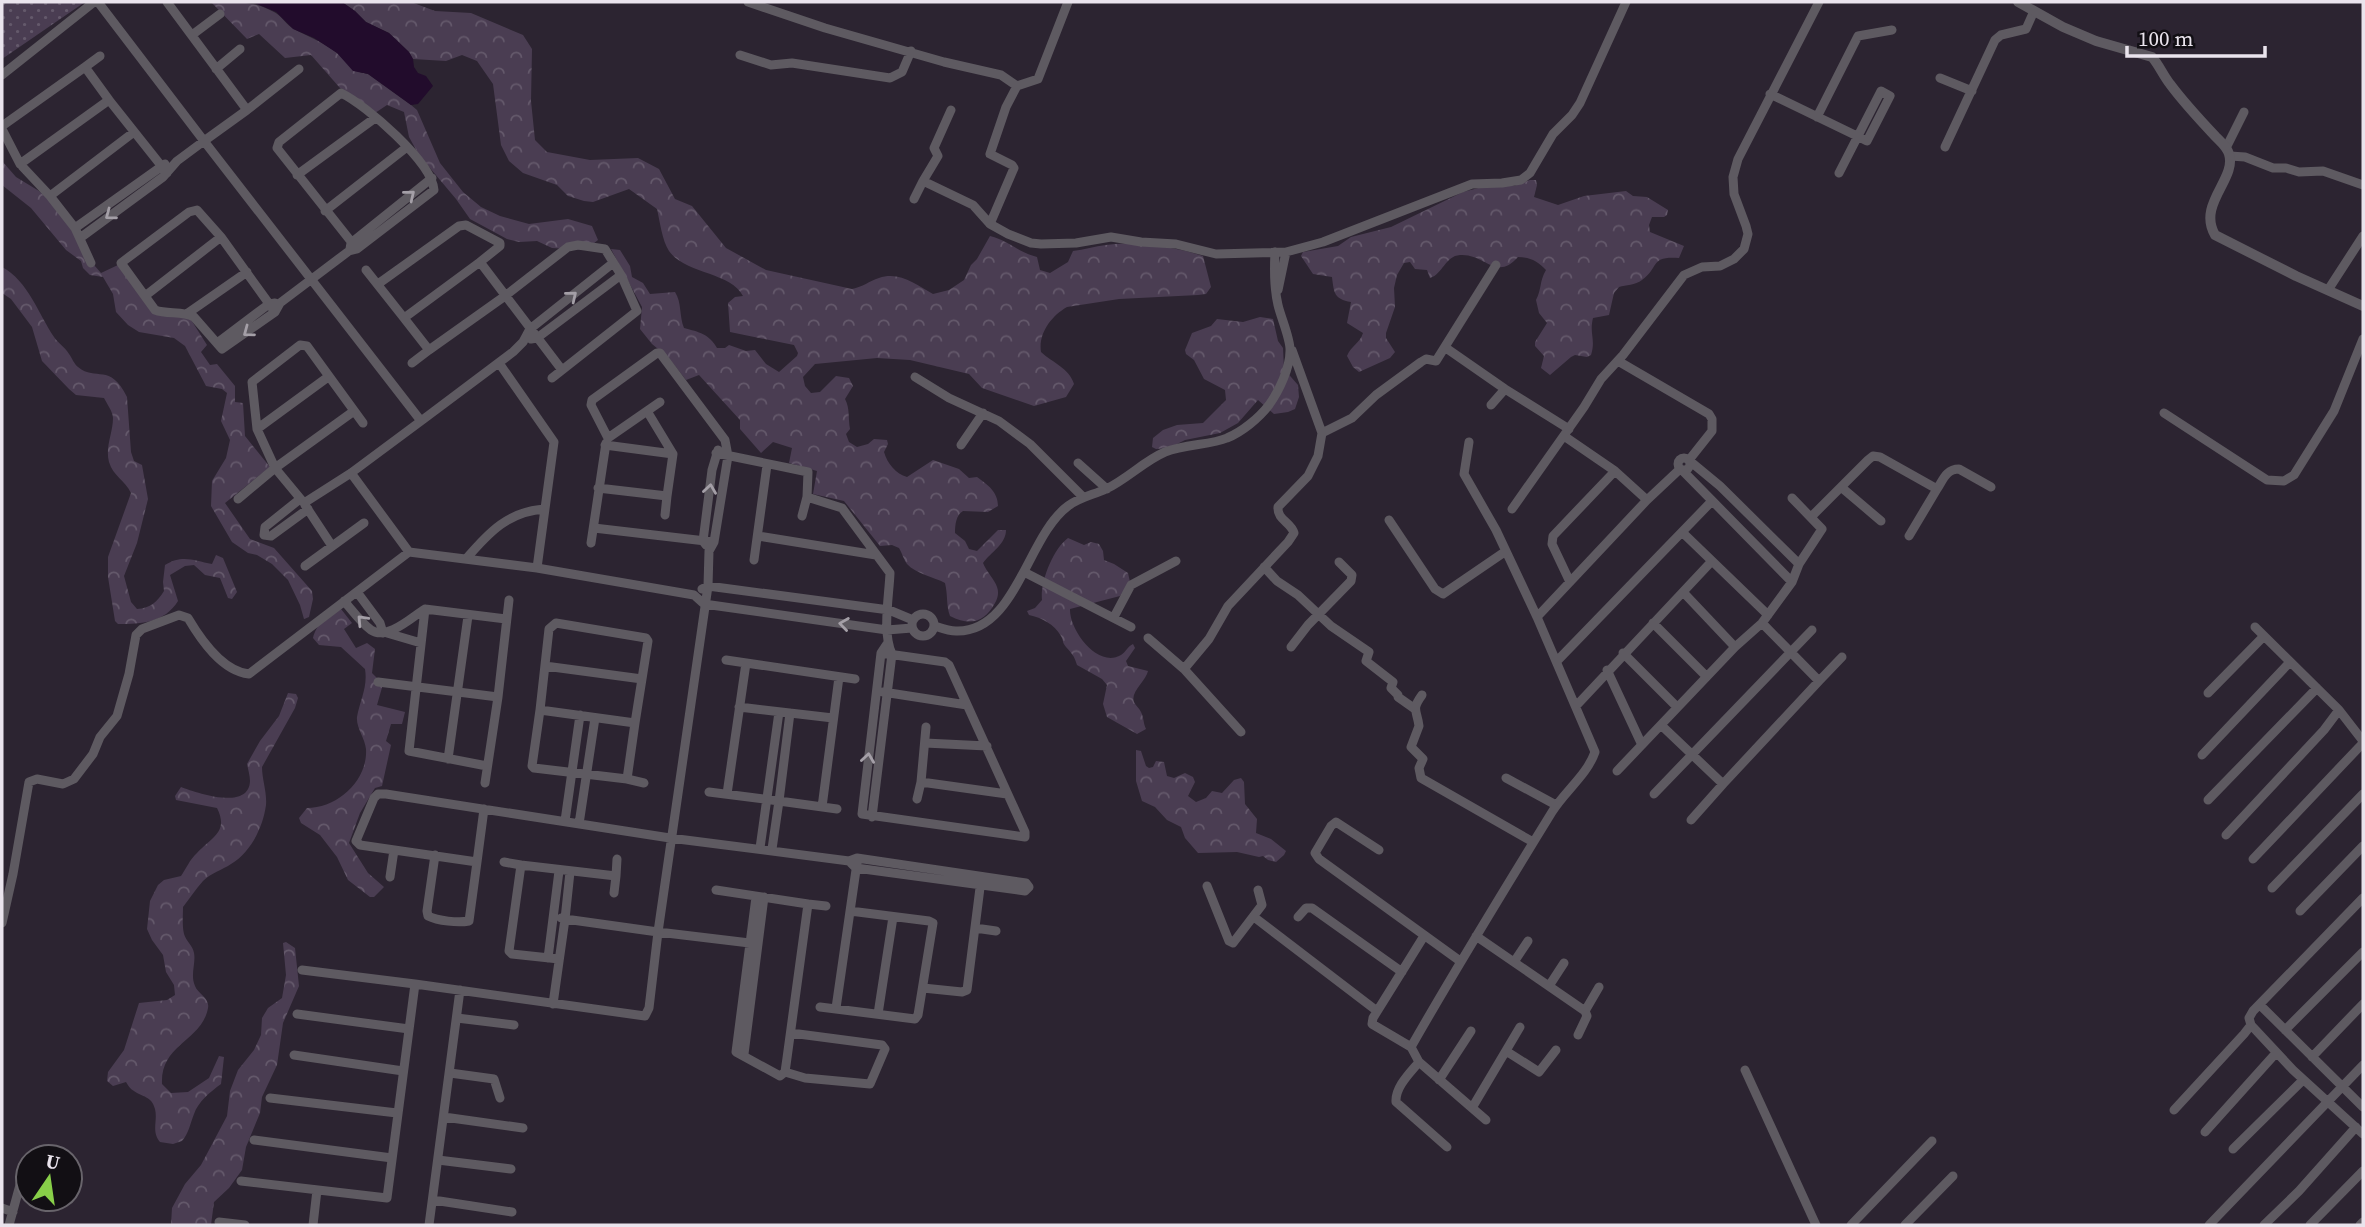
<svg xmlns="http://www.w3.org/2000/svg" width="2365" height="1227" viewBox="0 0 2365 1227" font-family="'Source Serif 4',serif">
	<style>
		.grass { fill: url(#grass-dots) }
		.forest { fill: url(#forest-crowns) }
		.water { fill: #220c2c }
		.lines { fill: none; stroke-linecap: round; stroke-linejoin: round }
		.minor { stroke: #5e5a61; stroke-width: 9 }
		.tertiary { stroke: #5e5a61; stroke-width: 10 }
		.oneway { stroke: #a49fa7 }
	</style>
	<defs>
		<pattern id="grass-dots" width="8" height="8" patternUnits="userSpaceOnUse" patternTransform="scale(1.75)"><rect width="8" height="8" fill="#4a3d52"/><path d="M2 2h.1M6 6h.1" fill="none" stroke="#64596b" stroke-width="1.8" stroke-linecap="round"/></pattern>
		<pattern id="forest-crowns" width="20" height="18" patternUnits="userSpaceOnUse" patternTransform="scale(1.75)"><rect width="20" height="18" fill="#4a3d52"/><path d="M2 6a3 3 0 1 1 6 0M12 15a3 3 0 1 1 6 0" fill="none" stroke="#64596b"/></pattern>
	</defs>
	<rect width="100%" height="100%" fill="#2c2431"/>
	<path class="grass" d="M5 2H85L2 59V5Z"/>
	<path class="forest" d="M211 2C235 2 252 0 274 12 282 16 286 25 294 29 309 37 325 43 337 53 348 63 352 72 368 74L411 105 417 110 440 163 463 192 481 207 500 216 529 224 568 219 592 226 598 240 585 250 552 248 537 241 519 242 507 239 470 219 456 199 419 155 409 137 404 112 387 105 369 117 352 95 340 88 311 55 285 58 259 34 247 39Z
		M342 2H411L435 11 471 13 523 35 532 49 531 101 535 140 547 152 590 160 638 158 659 169 675 199 692 206 726 248 766 270 852 289C863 287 869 281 879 278 900 271 916 285 933 294L949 290 964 280 971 265 977 259 990 236C1010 241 1017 252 1037 257L1040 270 1050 273 1068 262 1073 251C1084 250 1095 246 1106 245 1133 241 1177 247 1203 256L1211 287 1206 294 1198 295 1119 299 1067 307C1051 316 1038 334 1041 352 1053 363 1069 368 1074 384L1066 397 1034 406 982 388 969 374 910 360 877 358 815 364 803 377 805 386 811 393 820 392 836 376 849 378 853 386 845 399C850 408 848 418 850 429L846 434 849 442 857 447 868 444 874 439 887 440 888 444 884 452C887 463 896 474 907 477L933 460 959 469 969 478 977 477C988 485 998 492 998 506L988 512 963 511C956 515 955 525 955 533L965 541 969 549 977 551 998 530H1006C1006 544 991 552 983 563 986 571 995 580 997 587 999 592 998 598 995 603 984 623 970 626 950 616 946 605 948 595 945 583 934 577 916 574 907 564 904 560 902 553 899 548L892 545 880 546 844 501 813 494 817 471 789 463 792 448 773 442 761 453 740 429V420L699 375 686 380 669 358 652 344 640 329 642 307 611 249 620 250 630 266 632 277 643 283 650 294 675 292C682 303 679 316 684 328 699 332 709 334 717 348H725L729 345 746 351 755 350 766 364 779 372 797 356 798 353 794 345 730 332 728 303 735 297 743 296C731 272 685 274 669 251 662 240 660 222 657 209L629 189 593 202 584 201 568 196 557 185 523 173 509 161 501 145 493 84 477 61 462 55 446 61 413 59 409 52 389 33 366 22 355 11Z
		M2 161 16 177 39 191 72 221 87 257 101 273 118 265 154 314 188 315 207 345 201 352 210 365 217 364 235 386V402L243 403 245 436 270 467 225 503 250 539 274 548 312 591 313 599 309 617 304 619 300 605 288 580 272 564 257 555 248 553 232 542 211 506 212 481 226 458 230 440 221 421 227 393 222 389 206 386 185 346 174 338 139 332 128 325 116 312 113 294 103 277 90 275 83 268 81 261 66 250 31 208 2 185Z
		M1530 180H1536L1537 185 1534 197 1558 205 1584 196 1626 191 1633 196 1647 197 1668 210 1667 215 1664 217H1652L1649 225 1650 232 1684 246 1679 258C1649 256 1660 267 1642 280 1635 285 1626 285 1619 287L1614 293 1609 315 1593 318C1589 334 1596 339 1591 355L1587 357 1575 355 1571 357 1550 375 1541 368 1544 356 1535 346V342L1547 323 1539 313 1536 300C1542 289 1539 282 1546 270 1538 261 1530 257 1518 257 1496 282 1485 253 1460 255 1445 256 1443 274 1430 278L1427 270 1415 269 1410 262 1404 263 1397 275 1394 288 1395 307 1386 333V338L1395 352 1390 358 1359 372 1353 367 1347 356C1351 346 1360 343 1363 333L1347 323 1351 302C1334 299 1334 293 1332 277L1313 274 1301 256 1303 252 1338 246 1351 237 1391 227 1463 192 1486 186H1514Z
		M2 267C28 281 38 313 54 337 58 343 65 347 69 354 72 358 74 364 78 367 96 382 110 362 127 397L131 452 134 461 142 465 148 499 137 543 124 576 131 602 137 609C151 608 157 602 164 591L163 582 165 565C183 554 194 561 212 564L216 555 223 558 237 592 232 599 228 598 220 578 205 575 194 565 185 566 170 575 178 601C164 623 142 624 118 624L115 621 108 577V557L131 493C125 480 113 476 109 462 105 447 113 433 113 418 113 412 107 404 104 398L76 395 69 389 42 361 32 327 11 299 2 293Z
		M1260 317 1273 319 1278 341 1283 348 1284 369 1298 385 1299 397 1295 409 1288 412 1274 414 1258 400 1238 423 1220 433 1185 440 1169 448 1156 449 1152 447 1153 438 1163 430 1177 425 1203 423 1226 400 1225 390 1204 379 1194 360 1186 354 1185 350 1192 333 1211 326 1217 319 1243 322Z
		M1068 538 1084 545 1091 542 1099 544 1103 551 1104 560 1114 564 1128 573 1130 582 1120 596 1070 609C1069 630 1098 669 1121 655 1126 652 1127 647 1133 644L1135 648 1126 661 1128 666 1148 671C1146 681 1130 692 1134 702 1136 706 1139 708 1141 712 1144 718 1143 723 1146 729L1137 734 1107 717 1103 704 1107 685 1102 679 1077 665C1074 655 1072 654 1066 647 1062 642 1064 642 1061 636 1054 624 1042 618 1029 615L1027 611 1035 608 1042 600C1040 582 1053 549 1068 538Z
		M341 609 352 623 344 629 356 648 367 643 375 649 372 673 383 684 377 705 405 712 402 724H391L386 741 391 745 382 786 375 788 360 813 349 843 368 873 384 887 374 897H370L348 880 337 857 320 835 301 823 299 818 307 808C338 808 368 780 366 749 365 738 356 728 357 717 360 700 368 687 365 669L341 647 319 645 313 638C316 625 328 612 341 609Z
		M288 693 296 694 298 698 295 708 262 767C262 780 267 791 266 805 263 827 251 852 231 864 222 870 211 873 203 881 196 889 189 899 183 907 183 915 182 926 184 934 186 941 193 946 194 953 196 963 190 975 195 986 198 994 210 998 208 1008 202 1041 160 1044 162 1084L171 1093 188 1092 209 1078 219 1056 224 1057 221 1084C210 1092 198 1102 194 1114 190 1124 189 1133 182 1141L173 1144 160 1142C151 1131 158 1121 155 1109 152 1096 142 1097 134 1091 130 1089 128 1085 126 1082L113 1086 107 1081 108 1072 124 1050 139 1003 167 1000 175 995 174 985 166 972 163 955 152 940 147 929 150 901 158 885 164 880 181 876C186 869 190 859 197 853 212 837 229 832 217 808L176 800 175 796 181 787C197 793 249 811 250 781 250 776 248 769 247 764L260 741 279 716Z
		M1136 750 1141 751 1146 766 1149 768 1153 767 1156 761 1164 762 1167 776 1174 778 1185 773 1193 777 1195 782 1188 796 1196 802 1206 798 1212 791 1222 793 1234 780 1241 778 1244 782 1245 804 1257 819 1256 833 1271 839 1286 851 1284 855 1276 862 1268 860 1263 856 1259 857 1237 852 1198 853 1185 838 1181 827 1167 820 1155 807 1142 801 1136 781Z
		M286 942 295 948 299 986 283 1023 277 1065 262 1097 260 1113 246 1147 242 1170 229 1188 214 1202 211 1225H171L172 1208 185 1184 201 1165 227 1116 230 1091 238 1070 254 1050 261 1035 262 1018 268 1008 282 998 286 975 283 943Z"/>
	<path class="water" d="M252 2H342L355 11 366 22 389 33 409 52 413 59 414 67 418 73 426 76 433 86 418 104 411 105 368 74 353 71 337 53 314 38 293 29 276 12Z"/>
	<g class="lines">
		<path class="minor" d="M98 2 204 141 247 110 299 69
			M167 2 247 110
			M748 2 825 28 944 62 1001 75 1017 86
			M1068 2 1038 79 1017 86 1006 107 990 154 1012 165 1014 168 990 224 1008 234 1031 243 1041 244 1076 243 1111 237 1141 242 1176 244 1216 254 1286 252 1323 242 1472 184 1502 183 1521 180 1530 173 1553 134 1572 115 1580 103 1626 2
			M192 35 220 14
			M740 55 771 65 792 63 890 78 902 72 911 51
			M85 67 100 56
			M216 69 240 49
			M2 75 94 2
			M1940 78 1972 91
			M1770 94 1857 136 1867 141 1890 96 1881 91 1839 173
			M951 110 934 148 938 156 923 181 973 205 990 224
			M1817 117 1858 36 1892 30
			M2 126 85 67 109 100 167 173
			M2 129 20 164 50 196 75 228 91 263
			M1945 147 1995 40 2001 35 2026 29 2034 11
			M2226 148 2244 112
			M2230 156 2245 157 2273 168H2286L2299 172 2323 171 2363 185
			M20 164 109 100
			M297 175 375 118
			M50 196 134 132
			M914 199 923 181
			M325 211 407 147
			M75 228 165 164
			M80 238 163 177 177 161 204 141 421 421 351 473 304 503 275 468 257 429 252 382 300 345 307 346 363 423
			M350 249 351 243 432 178
			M366 270 404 318 480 262
			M378 284 459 226 466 225 500 243V246L480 262 562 370
			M1278 290 1286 252
			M2328 290 2363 236
			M145 296 221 237
			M275 312 221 237 197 210 189 212 121 263 155 310C168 315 182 310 194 317L222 349 275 312 280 303 349 251 357 249 434 190C432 162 366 105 341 93L279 142 277 148 357 249
			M188 313 247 272
			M404 318 429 350 505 296 568 247 578 245 605 249 621 275 637 311 552 378
			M531 339 537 338 621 275
			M217 343 269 304 275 303
			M1446 348 1505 389 1569 429
			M1618 361 1709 414 1712 419V431L1689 460
			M412 363 429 350
			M499 363 554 442 537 568
			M915 377 949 398 999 421 1030 444 1083 497
			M1491 405 1505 389
			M647 411 660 402
			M2164 413 2267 480 2284 481 2294 475 2334 411 2363 339
			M421 421 513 352 523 342 530 329 613 263
			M257 429 328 377
			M1322 433 1352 418 1376 395 1421 362 1426 359 1436 361 1496 265
			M1564 436 1615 471 1647 500
			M1469 442 1464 474 1496 530 1537 617 1647 500 1680 469
			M961 445 983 413
			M716 453 808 472 807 497 802 516
			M1678 464a6 6 0 1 1 12 0a6 6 0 1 1-12 0Z
			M1691 462 1720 486 1799 564
			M1078 463 1107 489
			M1682 470 1792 582
			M351 473 409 552
			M1841 487 1881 521
			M598 488 667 496 673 454 605 445
			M1937 489C1943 480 1946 469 1959 469L1991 487
			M807 497 842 508 890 573C889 597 882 633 892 654L872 817
			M238 499 275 468 354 411
			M300 499 265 527 264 535 271 536 308 509
			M305 505 332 546
			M1512 509 1584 407 1601 379 1623 355 1684 275 1702 267 1720 266 1734 259 1744 249 1748 234 1746 226 1734 194 1733 177 1738 159 1819 2
			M665 515 667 496
			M1811 517 1868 460 1873 456 1880 457 1937 489 1909 536
			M1389 520 1435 589 1443 594 1506 551
			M594 528 714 542
			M1682 532 1768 615
			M758 536 876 555
			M591 543 606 443
			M706 545 703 541 712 470 718 450
			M466 559C489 532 509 511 545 509
			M754 560 767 465
			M305 566 364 523
			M1264 567 1277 581 1298 595 1331 626 1369 652 1366 661 1393 682 1391 688 1398 695V697L1415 709
			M1024 572 1131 627
			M1570 582 1552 544 1553 536 1615 471
			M702 589 708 586 889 610 913 620
			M357 592 380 623 383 633
			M1683 592 1735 647
			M344 601C352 610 361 623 371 630 387 641 412 617 425 609
			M912 625a11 11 0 1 1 22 0a11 11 0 1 1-22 0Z
			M1114 617 1131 585 1176 561
			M1653 623 1706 676
			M935 626C941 628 949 631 956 631 1016 633 1027 536 1068 506 1080 497 1093 495 1106 489 1127 479 1144 461 1165 452 1185 444 1211 445 1227 438 1242 432 1259 418 1269 405 1279 391 1290 368 1290 351 1291 340 1281 318 1278 305 1274 288 1274 270 1275 252
			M2255 627 2339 710
			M387 633 421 643
			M1148 638 1184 669
			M1291 647 1308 625 1351 581 1352 575 1339 562
			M881 653 945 662 949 665 1025 832V837L862 814 881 653 887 644
			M1623 653 1677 707
			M726 660 855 679
			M1557 661 1711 502
			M545 666 642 679
			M1607 670 1642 745
			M1819 681 1842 657
			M378 682 498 697
			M883 692 967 705
			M2208 693 2264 636
			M1422 695C1411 710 1417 710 1419 726L1411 747 1423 759 1419 768 1421 778 1533 842
			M1576 706 1711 562
			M739 707 833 718
			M540 710 635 723 627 779 534 768 532 766Z
			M540 710 549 629 556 623 646 638 648 641 635 723
			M1661 725 1723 784 1819 681 1762 623
			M1241 732 1184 669 1209 639 1228 606 1288 542 1294 533C1291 522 1277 520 1278 507L1308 476 1318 456 1322 433 1292 350
			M925 743 987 746
			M2202 755 2290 662
			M448 759 468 616
			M487 766 409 751 425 609 506 619
			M1617 771 1735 647 1762 623 1792 582 1799 564 1822 529 1792 498
			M1506 778 1556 805
			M627 779 644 783
			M921 782 1007 794
			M485 783 498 697 509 600
			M709 792 779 801 790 713
			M727 794 746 663
			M1654 794 1812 630
			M917 799 921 782 926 727
			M2208 800 2317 688
			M822 807 839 677
			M484 809 477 862 360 845 356 841 374 798 378 794H386L670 838 849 861 857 858 1026 883 1029 887
			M1691 820 1723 784
			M565 821 580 715
			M579 824 595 718
			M2226 835 2324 730 2339 710 2363 741
			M760 848 779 712
			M772 849 779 801 837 809
			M1379 850 1336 822 1331 826 1315 853 1319 859 1460 961
			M435 855 427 911 428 916C438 921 458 923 469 921L477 862
			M2253 859 2363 743
			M849 861 856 868 1025 891 1029 887
			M504 862 521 865
			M616 876 617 859
			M390 877 394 850
			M1207 886 1229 941 1233 943 1262 905 1258 890
			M2272 888 2363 794
			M716 890 808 904 787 1058 785 1072 780 1076 736 1052 756 897
			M808 904 826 906
			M2300 911 2363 846
			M1254 917 1377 1011
			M1298 917 1306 908H1312L1402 972
			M561 918 565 919 570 872
			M2 923 13 874 29 782 37 779 63 784 74 779 93 754 100 737 117 716 129 674 136 635 142 629 179 615 188 618C201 640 222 671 249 674L409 552 537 568 694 595 704 604 887 630 912 628
			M975 928 996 931
			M1424 936 1373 1018 1372 1024 1411 1047 1419 1062 1486 1120
			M1476 936 1585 1011 1587 1016 1578 1035
			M548 958 559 871
			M559 959 512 954 509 951 521 865 616 876 614 893
			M1514 962 1528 941
			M302 970 415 984
			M1549 986 1564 963
			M923 988 962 992 967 990 981 880
			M553 1004 565 919 658 932 708 586 709 551 714 542 728 456 725 440 660 353H657L592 400 591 405 608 438 647 411 673 454
			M2260 1005 2363 1107
			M820 1007 915 1019 918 1015 933 923 929 921 850 911
			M836 1008 857 863
			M1585 1011 1599 987
			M297 1014 409 1029
			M878 1014 893 917
			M457 1018 514 1025
			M2251 1025 2293 1070 2363 1134
			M2285 1030 2363 952
			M1411 1047C1456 968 1504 890 1552 812 1565 791 1587 775 1595 752L1537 617
			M1506 1051 1539 1072 1556 1050
			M744 1054 764 897
			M294 1055 403 1071
			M2312 1057 2363 1004
			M1419 1062C1410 1073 1395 1087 1396 1102L1447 1147
			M1745 1070 1816 1225
			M785 1072 805 1078 870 1084 885 1049 882 1045 791 1033
			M450 1073 494 1079 500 1098
			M1439 1080 1471 1031
			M270 1098 397 1113
			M1472 1108 1520 1027
			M2174 1110 2244 1034 2251 1025 2249 1018 2253 1011 2363 898
			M444 1117 523 1128
			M2205 1132 2276 1053
			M254 1140 392 1158
			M2233 1149 2303 1080
			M438 1160 511 1169
			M241 1181 387 1198 415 984 645 1016 649 1008 658 932 758 944
			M433 1200 512 1212
			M2 1208 13 1212
			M219 1222 245 1225
			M9 1225 20 1185
			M313 1225 317 1190
			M429 1225 460 990
			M1851 1225 1932 1141
			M1905 1225 1953 1176
			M2209 1225 2363 1065
			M2264 1225 2299 1191 2356 1127
			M2310 1225 2363 1171
			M2360 1225 2363 1222"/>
		<path class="tertiary" d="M2018 2 2063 27 2096 41 2152 57C2159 65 2163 75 2170 84 2184 103 2200 120 2216 137 2221 142 2227 147 2229 154 2237 179 2197 204 2215 235L2296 276 2363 306"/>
	</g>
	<defs><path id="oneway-chevron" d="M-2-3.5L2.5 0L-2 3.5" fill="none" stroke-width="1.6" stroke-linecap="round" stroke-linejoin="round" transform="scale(1.75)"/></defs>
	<g class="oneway">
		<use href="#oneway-chevron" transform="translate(410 195) rotate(-39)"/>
		<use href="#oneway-chevron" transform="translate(110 215) rotate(143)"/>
		<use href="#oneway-chevron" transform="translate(572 296) rotate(-39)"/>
		<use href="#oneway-chevron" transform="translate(248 332) rotate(143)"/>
		<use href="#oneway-chevron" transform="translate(710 489) rotate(-82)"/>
		<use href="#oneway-chevron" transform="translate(362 620) rotate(-133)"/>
		<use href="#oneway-chevron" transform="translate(844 624) rotate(-172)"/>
		<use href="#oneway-chevron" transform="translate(868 758) rotate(-82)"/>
	</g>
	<rect width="2365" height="1227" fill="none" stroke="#eae4ed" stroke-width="7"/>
	<g transform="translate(49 1178) rotate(13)"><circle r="33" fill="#120f14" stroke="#68646b" stroke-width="2"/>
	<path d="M0-5L12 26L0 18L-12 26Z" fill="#88cf49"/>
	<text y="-10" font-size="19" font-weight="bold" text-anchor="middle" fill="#eae4ed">U</text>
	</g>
	<path d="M2127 46v10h138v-10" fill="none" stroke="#eae4ed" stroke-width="3.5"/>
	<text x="2138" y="46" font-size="21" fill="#eae4ed" stroke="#120f14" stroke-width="5" paint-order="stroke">100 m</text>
</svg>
